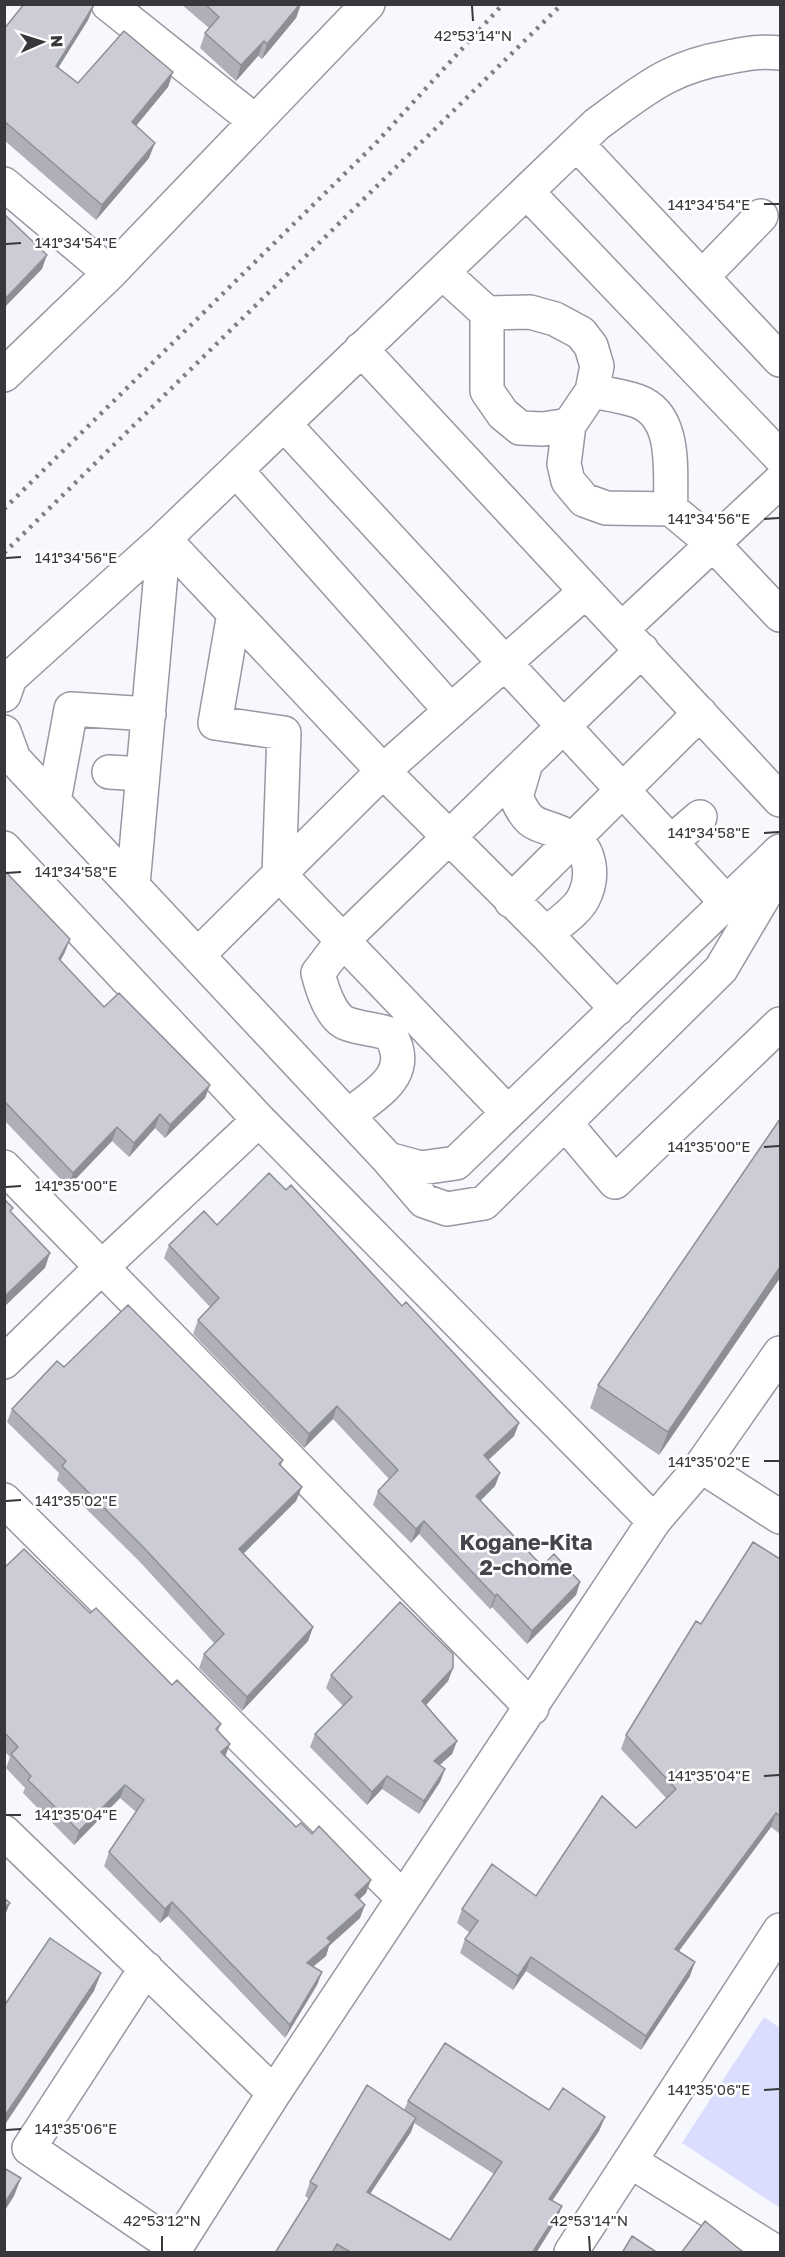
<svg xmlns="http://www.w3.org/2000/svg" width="785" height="2257" viewBox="0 0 785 2257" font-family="'Golos Text',sans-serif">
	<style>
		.green { fill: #daddfd }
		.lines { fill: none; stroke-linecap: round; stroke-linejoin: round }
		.minor-casing { stroke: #9798a1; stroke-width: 36 }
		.minor { stroke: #fff; stroke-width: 33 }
		.rail { stroke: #7e7f84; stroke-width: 4.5; stroke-dasharray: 3 6; stroke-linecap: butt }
		.wall { fill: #afafb7; fill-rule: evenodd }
		.shaded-wall { fill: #8e8f95 }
		.building { fill: #cbccd5; stroke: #8e8f95; stroke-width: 1.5 }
		.ticks { fill: none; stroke: #37383c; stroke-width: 2 }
		.labels { text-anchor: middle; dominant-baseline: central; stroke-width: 5; stroke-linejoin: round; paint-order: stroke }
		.neighbourhood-label { font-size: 22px; font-weight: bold; fill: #45464d; stroke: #fff }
		.ticks-label { font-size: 15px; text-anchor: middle; fill: #37383c; stroke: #fff; stroke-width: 5; stroke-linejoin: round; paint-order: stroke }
	</style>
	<rect width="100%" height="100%" fill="#f7f8fe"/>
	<path class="green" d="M764 2017 780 2028V2208L682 2143Z"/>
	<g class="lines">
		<g class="minor-casing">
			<path id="minor" d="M108 4 255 121
				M577 144 780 360
				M4 184 110 273
				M528 193 780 457
				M443 273 487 313 530 312 555 319 581 333 591 346 597 366 592 391 569 425 564 464 568 481 584 500 606 508 671 509 713 544 780 615
				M702 277 761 216
				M487 313V391L503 414 520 428 543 429 569 425
				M361 349 780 800
				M4 375 110 273 368 4
				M592 391C607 394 623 396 637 401 679 416 669 475 671 509
				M284 424 727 903
				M236 470 451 711
				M164 539 383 771 546 934 617 1009
				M234 613 215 723 284 733 279 874 508 1113
				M622 629 780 481
				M4 695 10 678 164 539 597 124C645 89 669 67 729 57 748 53 762 51 780 53
				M4 732 14 759 388 1159 421 1168 456 1163 780 851
				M526 763 516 797C532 834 541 820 571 838 592 850 594 878 583 899 576 912 557 924 546 934
				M109 772 143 774
				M54 801 71 709 149 714
				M671 842 700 817
				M4 848 259 1120 654 1521
				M133 885 164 539
				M511 901 700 713
				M199 954 383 771 586 591
				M348 1116C377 1092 414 1075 390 1034 376 1029 362 1029 348 1024 331 1019 322 989 318 973L343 940 642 650
				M565 1123 615 1182 780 1024
				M388 1159 424 1201 447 1209 484 1203 721 969 780 869
				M4 1167 532 1708
				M4 1362 103 1266 259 1120
				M701 1466 780 1517
				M4 1500 403 1898
				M4 1832 274 2093
				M146 1968 29 2148 176 2248
				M630 2161 776 2252
				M173 2252 274 2093 654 1521 701 1466 780 1353
				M571 2252 780 1930"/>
		</g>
		<use href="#minor" class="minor"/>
		<path class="rail" d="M4 509 376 143 503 4
			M4 553 562 4"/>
	</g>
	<path class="wall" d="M181 4H301L296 18 262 59 258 56 236 81 200 48 205 33 209 28Z
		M94 5 88 20 58 68 78 83 173 72 168 87 136 125 149 158 96 220 4 140V29Z
		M4 870 65 952 60 961 104 1007 210 1085 205 1098 165 1138 155 1128 129 1157 112 1141 68 1187 4 1120Z
		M217 1225 402 1306 519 1423 514 1436 488 1460 500 1473 495 1486 480 1501 542 1566 580 1582 576 1595 527 1644 492 1607 490 1609 419 1534 411 1543 373 1505 378 1491 389 1479 333 1419 304 1448 193 1334 198 1320 210 1307 164 1258 169 1245Z
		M780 1278 659 1455 590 1408 598 1385Z
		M64 1367 283 1460 281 1466 302 1487 296 1501 243 1554 313 1627 308 1641 242 1711 199 1668 204 1654 215 1644 140 1562 57 1480 59 1473 7 1422 12 1409Z
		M780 1559V1834L771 1827 679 1951 690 1976 641 2050 526 1971 513 1990 460 1953 465 1939 470 1933 457 1923 462 1909 536 1896 636 1828 666 1798 621 1749 626 1735 701 1624Z
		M4 1568 90 1613 172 1685 221 1724 218 1731 226 1756 296 1827 366 1893 360 1899V1918L329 1946 326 1956 313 1966 322 1972 317 1985 285 2038 168 1916 160 1923 104 1866 109 1852 136 1812 120 1798 74 1845 23 1793 25 1788 6 1768 10 1757 4 1751Z
		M453 1668 448 1681 426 1705 457 1741 452 1754 440 1765 445 1769 440 1782 419 1814 382 1789 367 1805 310 1747 315 1734 343 1706 326 1688 331 1675Z
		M408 2101 549 2110 605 2117 599 2131 552 2201 562 2206 556 2221 536 2253H275L309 2199 305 2196 310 2182 404 2110ZM414 2123 494 2174 450 2240 370 2194 411 2132Z"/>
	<path class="shaded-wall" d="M300 4H301L296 18 262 59 267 44Z
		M94 5 88 20 50 81 56 66Z
		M264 41 258 56 236 81 241 65Z
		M173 72 168 87 127 137 132 122Z
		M155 143 149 158 96 220 102 205Z
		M47 255 42 269 4 308V300Z
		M70 939 65 952 54 972 59 959Z
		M210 1085 205 1098 165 1138 170 1125Z
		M160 1114 155 1128 129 1157 134 1143Z
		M117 1127 112 1141 68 1187 73 1173Z
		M50 1253 45 1268 4 1307V1297Z
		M780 1267V1278L659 1455 668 1432Z
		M337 1406 333 1419 304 1448 309 1434Z
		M519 1423 514 1436 479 1469 484 1455Z
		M500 1473 495 1486 471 1510 476 1496Z
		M302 1487 296 1501 234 1563 239 1549Z
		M424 1521 419 1534 411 1543 416 1529Z
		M580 1582 576 1595 527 1644 532 1631Z
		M497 1594 492 1607 490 1609 495 1596Z
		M313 1627 308 1641 242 1711 247 1697Z
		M453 1668 448 1681 418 1714 422 1701Z
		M457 1741 452 1754 429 1774 434 1761Z
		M230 1744 225 1757 221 1752Z
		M445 1769 440 1782 419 1814 424 1801Z
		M387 1776 382 1789 367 1805 372 1792Z
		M125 1785 120 1798 74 1845 79 1831Z
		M776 1813 771 1827 670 1963 675 1949Z
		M371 1880 366 1893 350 1908 355 1895Z
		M172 1902 168 1916 160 1923 165 1909Z
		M10 1903 5 1915 4 1916V1908Z
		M365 1905 360 1918 329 1946 326 1956 302 1976 307 1963 327 1938Z
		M531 1957 526 1971 513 1990 518 1976Z
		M695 1962 690 1976 641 2050 646 2036Z
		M322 1972 317 1985 285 2038 290 2025Z
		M101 1973 94 1991 4 2126V2117Z
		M605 2117 599 2131 544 2213 549 2199Z
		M416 2118 411 2132 362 2206 367 2192Z
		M21 2178 14 2196 4 2212V2204Z
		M562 2206 556 2221 536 2253H532Z"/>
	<path class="building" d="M24 4H93L94 5 56 66 78 83 124 31 173 72 132 122 155 143 102 205 4 121V29Z
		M205 4H300L267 44 264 41 241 65 205 33 219 17Z
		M4 214 47 255 4 300Z
		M4 870 70 939 59 959 104 1007 119 993 210 1085 170 1125 160 1114 134 1143 117 1127 73 1173 4 1101Z
		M780 1119V1267L668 1432 598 1385Z
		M269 1173 286 1190 291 1185 402 1306 406 1302 519 1423 484 1455 500 1473 476 1496 542 1566 554 1554 580 1582 532 1631 497 1594 495 1596 424 1521 416 1529 378 1491 398 1470 337 1406 309 1434 198 1320 219 1298 169 1245 204 1211 217 1225Z
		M4 1199 13 1208 10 1211 50 1253 4 1297Z
		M128 1305 283 1460 279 1464 302 1487 239 1549 313 1627 247 1697 204 1654 224 1634 145 1549 62 1466 66 1461 12 1409 57 1361 64 1367Z
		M753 1542 780 1559V1816L776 1813 675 1949 695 1962 646 2036 531 1957 518 1976 465 1939 478 1921 462 1909 492 1864 536 1896 602 1796 636 1828 676 1789 626 1735 696 1621 701 1624Z
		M24 1549 90 1613 96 1608 172 1685 177 1680 221 1724 216 1729 230 1744 221 1752 296 1827 301 1823 312 1834 319 1826 371 1880 355 1895 365 1905 327 1938 331 1942 307 1963 322 1972 290 2025 172 1902 165 1909 109 1852 144 1800 125 1785 79 1831 28 1780 31 1776 11 1754 18 1747 4 1732V1568Z
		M400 1602 453 1654V1668L422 1701 457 1741 434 1761 445 1769 424 1801 387 1776 372 1792 315 1734 352 1697 331 1675Z
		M4 1898 10 1903 4 1908Z
		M50 1938 101 1973 4 2117V2006Z
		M445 2043 549 2110 563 2088 605 2117 549 2199 562 2206 532 2253H352L337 2244 332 2253H275L317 2186 310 2182 367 2085 416 2118 367 2192 450 2240 502 2162 408 2101Z
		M4 2168 21 2178 4 2204Z
		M705 2221 744 2253H681Z
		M632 2236 658 2253H622Z"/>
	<path class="ticks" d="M472 6 473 21M764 204H779M6 244 21 243M764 519 779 518M6 558 21 557M764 833 779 832M6 873 21 872M764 1147 779 1146M6 1187 21 1186M764 1461H779M6 1501 21 1500M764 1776 779 1775M6 1815H21M764 2090 779 2089M6 2130 21 2129M162 2236V2251M589 2236 590 2251"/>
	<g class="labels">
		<g class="neighbourhood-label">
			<text x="526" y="1541">Kogane-Kita<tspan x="526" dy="25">2-chome</tspan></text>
		</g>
	</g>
	<g class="ticks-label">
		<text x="473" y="41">42°53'14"N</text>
		<text x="709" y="210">141°34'54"E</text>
		<text x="76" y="248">141°34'54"E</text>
		<text x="709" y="524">141°34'56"E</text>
		<text x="76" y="563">141°34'56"E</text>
		<text x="709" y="838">141°34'58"E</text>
		<text x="76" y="877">141°34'58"E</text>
		<text x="709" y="1152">141°35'00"E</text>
		<text x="76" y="1191">141°35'00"E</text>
		<text x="709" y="1467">141°35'02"E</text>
		<text x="76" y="1506">141°35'02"E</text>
		<text x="709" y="1781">141°35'04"E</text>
		<text x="76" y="1820">141°35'04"E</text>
		<text x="709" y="2095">141°35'06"E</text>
		<text x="76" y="2134">141°35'06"E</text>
		<text x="162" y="2226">42°53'12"N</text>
		<text x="589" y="2226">42°53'14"N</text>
	</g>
	<rect width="785" height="2257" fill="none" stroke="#37383c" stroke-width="12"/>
	<g transform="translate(42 42) rotate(87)" stroke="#ffffff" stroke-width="4.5" paint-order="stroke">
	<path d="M0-4.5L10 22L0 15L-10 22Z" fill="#37383c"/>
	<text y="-9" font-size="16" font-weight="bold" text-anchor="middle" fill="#37383c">N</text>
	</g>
</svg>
